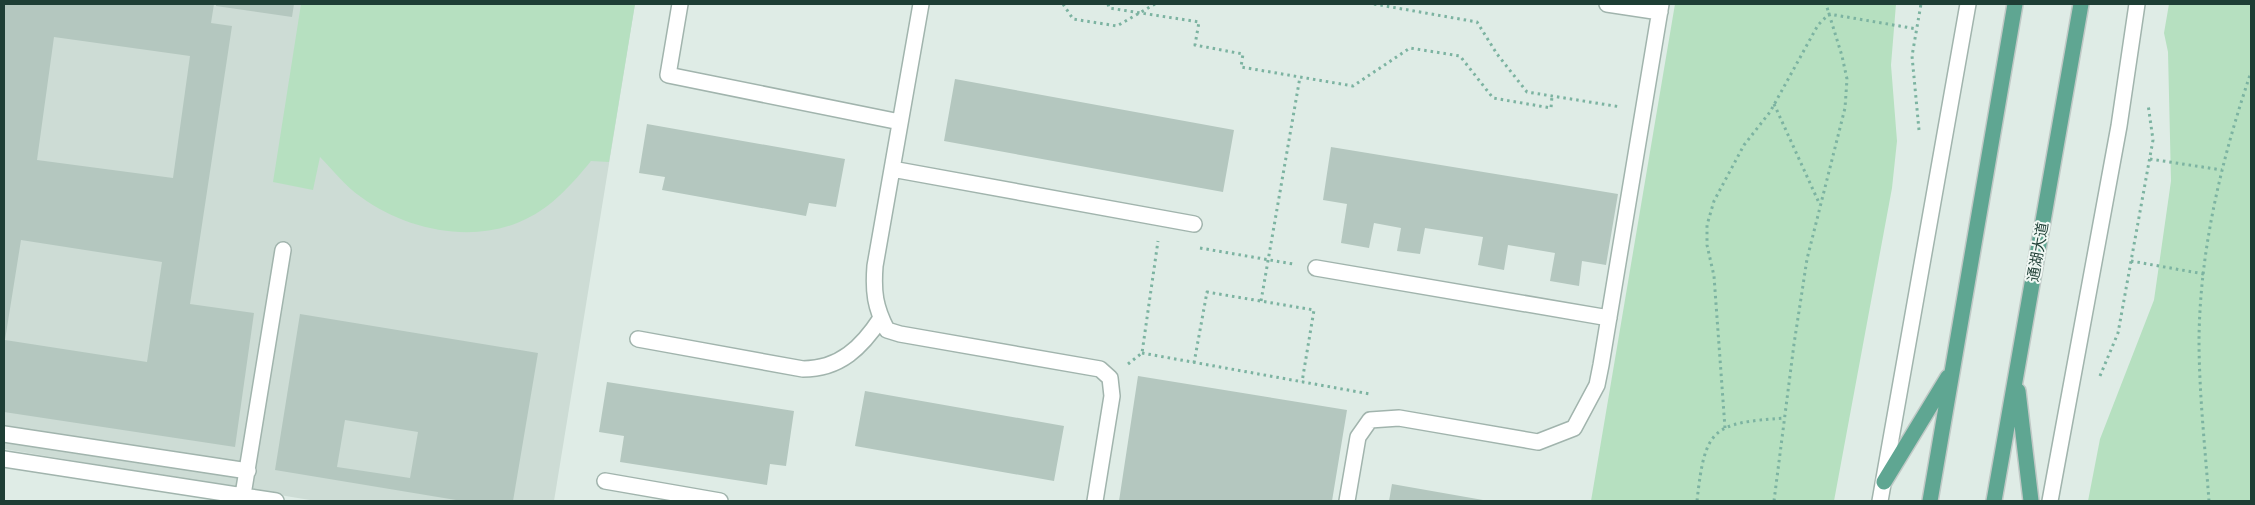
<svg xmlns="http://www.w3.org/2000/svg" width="2255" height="505" viewBox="0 0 2255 505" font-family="'Work Sans','Noto Sans SC',sans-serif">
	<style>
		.built { fill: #cddcd5 }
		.green { fill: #b6e0c0 }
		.building { fill: #b4c7bf; fill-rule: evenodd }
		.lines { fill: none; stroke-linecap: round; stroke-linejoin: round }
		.minor-casing { stroke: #a1b4ad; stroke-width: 18 }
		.major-casing { stroke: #c0c9c6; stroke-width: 18 }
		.path { stroke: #7cb3a1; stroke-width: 3; stroke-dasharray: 2.5 4; stroke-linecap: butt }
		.minor { stroke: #fff; stroke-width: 15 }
		.major { stroke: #5fa692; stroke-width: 15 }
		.labels { text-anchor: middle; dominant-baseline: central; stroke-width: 4; stroke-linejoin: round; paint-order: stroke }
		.street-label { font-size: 15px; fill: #1e3e35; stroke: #f0f8f4 }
	</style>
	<rect width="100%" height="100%" fill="#dfece6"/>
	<path class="built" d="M4 4H635L554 501H316L4 449Z"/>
	<path class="green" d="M301 4H635L609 162 591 161C573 183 552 207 526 219 474 245 406 230 361 197 345 186 333 170 320 157L313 190 273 182Z
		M1675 4H1896L1891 65 1897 141 1892 188 1834 501H1591Z
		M2169 4H2251V501H2088L2100 439 2154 300 2171 181 2168 52 2164 33Z"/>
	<path class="building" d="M4 4H214L211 23 232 26 190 304 254 313 235 447 4 412ZM54 37 190 56 173 178 37 160ZM21 240 162 262 147 362 5 340Z
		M216 4H294L292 17 216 6Z
		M955 79 1234 130 1223 192 944 141Z
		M647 124 845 159 836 207 809 203 806 216 662 190 665 177 639 173Z
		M1331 147 1618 194 1606 265 1582 261 1579 286 1550 281 1555 253 1508 245 1504 270 1478 265 1483 237 1425 228 1420 254 1397 251 1401 228 1374 223 1369 248 1341 243 1347 204 1323 200Z
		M300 314 538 353 513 501H462L275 470ZM345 420 418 432 410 478 337 467Z
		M1138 376 1347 410 1332 501H1119Z
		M607 382 794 411 786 466 770 464 767 485 620 462 624 436 599 432Z
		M865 391 1064 426 1054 481 855 446Z
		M1392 484 1483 500V501H1389Z"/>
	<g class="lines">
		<g class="minor-casing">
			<path id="minor" d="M680 4 668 75 900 122
				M921 4 875 266C873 292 875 307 887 330L900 334 1100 369 1110 378 1112 396 1095 501
				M1607 4 1660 12
				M892 169 1194 224
				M1316 268 1609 318
				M638 339 803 369C840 369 862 347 881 318
				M4 434 248 471
				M4 459 276 501
				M605 481 720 501
				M242 501 283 250
				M1347 501 1358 437 1370 420 1399 418 1538 442 1574 428 1597 385 1601 365 1661 4
				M1880 501 1968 4
				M2050 501 2119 126 2137 4"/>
		</g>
		<g class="major-casing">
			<path id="major" d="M2018 391 2031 501
				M1884 482 1948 377
				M1930 501 2015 4
				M1994 501 2081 4"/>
		</g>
		<path class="path" d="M1063 4 1073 19 1117 26 1155 4
			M1108 4 1109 8 1199 22 1195 45 1243 54 1241 67 1353 86 1410 48 1460 56 1493 98 1551 108 1552 96
			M1374 4 1477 22 1497 54 1527 92 1621 107
			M1774 104 1820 205
			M1919 130 1912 56 1921 4
			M2150 159 2222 170
			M1200 248 1293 264
			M2131 261 2204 274
			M1261 301 1300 77
			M1142 353 1370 394
			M1194 363 1207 292 1314 310 1302 382
			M1128 364 1142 353 1158 241
			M2100 376 2118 333 2153 140 2148 104
			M1725 428 1714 276 1707 245V225L1714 201 1744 145 1770 112 1818 25 1829 14 1917 29
			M1697 501C1705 428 1712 423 1785 418
			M1774 501 1794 344 1807 259 1845 108 1847 79 1842 56 1826 4
			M2209 501C2205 447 2199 393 2199 339 2200 248 2222 158 2251 72"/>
		<use href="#minor" class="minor"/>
		<use href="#major" class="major"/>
	</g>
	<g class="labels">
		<g class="street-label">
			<text transform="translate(2038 252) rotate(-80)">通湖大道</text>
		</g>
	</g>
	<rect width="2255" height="505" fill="none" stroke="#1e3e35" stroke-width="10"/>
</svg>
